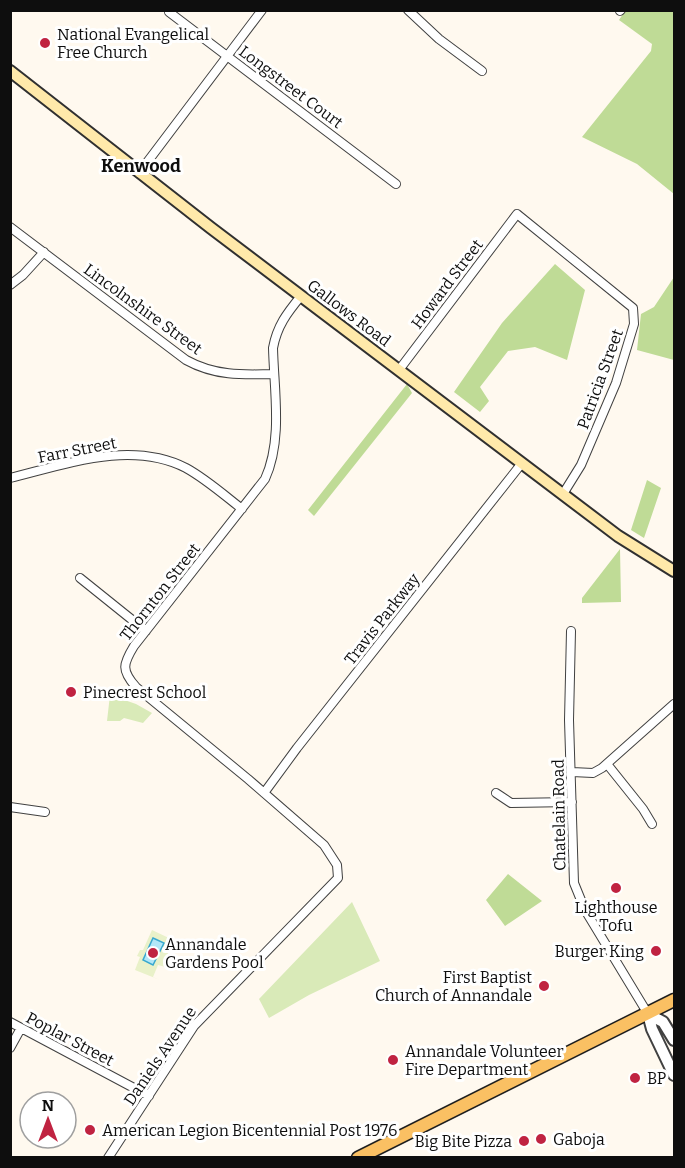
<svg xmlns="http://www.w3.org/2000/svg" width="685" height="1168" viewBox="0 0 685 1168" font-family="Bitter,serif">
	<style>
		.green { fill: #d9eab8 }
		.forest { fill: #bfdb96 }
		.pitch { fill: #e9f1c9 }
		.water { fill: #b2e7f7; stroke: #38a8cf; stroke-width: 1.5 }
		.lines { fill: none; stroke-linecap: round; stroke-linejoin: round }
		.minor-casing { stroke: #414141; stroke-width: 10 }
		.tertiary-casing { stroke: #414141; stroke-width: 14 }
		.secondary-casing { stroke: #303030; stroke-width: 14 }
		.primary-casing { stroke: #1f1f1f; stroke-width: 15 }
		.minor { stroke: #fff; stroke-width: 8 }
		.tertiary { stroke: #fff; stroke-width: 10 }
		.secondary { stroke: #ffe9aa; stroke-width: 10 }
		.primary { stroke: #fac063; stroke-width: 12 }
		.poi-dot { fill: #c02341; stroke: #fff; stroke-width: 2 }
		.labels { text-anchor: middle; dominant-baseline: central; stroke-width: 6; stroke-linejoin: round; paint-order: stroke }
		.poi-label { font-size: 16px; fill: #0e0e0e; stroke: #fff; text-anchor: start }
		.street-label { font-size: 16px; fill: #0e0e0e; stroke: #fff }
		.neighbourhood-label { font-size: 18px; font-weight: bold; fill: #0e0e0e; stroke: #fff }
	</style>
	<rect width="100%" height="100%" fill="#fff9ef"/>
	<path class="green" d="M110 695 136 704 152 713 143 723 124 718 120 721H107Z
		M352 902 380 961 309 995 269 1018 259 999Z"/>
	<path class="forest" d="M625 11H674V194L637 164 582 137 651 51 652 44 619 20Z
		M555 264 585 290 567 360 535 347 508 351 480 387 489 401 480 412 454 392 502 323Z
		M674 277V360L637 350 641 314 654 307Z
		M407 384 412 393 314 516 308 510Z
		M647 480 661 488 644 538 631 530Z
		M620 549 621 602 582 603V598Z
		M508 874 542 901 505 926 486 900Z"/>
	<path class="pitch" d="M152 930 171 939 166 963 170 964 169 968 158 965 153 977 160 980 135 970 140 957 137 956 140 950H143Z"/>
	<path class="water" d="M153 938 164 943 153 965 143 960Z"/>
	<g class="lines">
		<g class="minor-casing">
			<path id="minor" d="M408 10 439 39 482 71
				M620 11 621 10
				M169 12 396 184
				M139 173 262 10
				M10 227 186 360C215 376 242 375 274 374
				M10 285 23 275 44 252
				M399 370 517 214 633 308 634 324 616 383 581 465 563 494
				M10 478C67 464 131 440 186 468 206 479 224 495 242 509
				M80 578 146 631
				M571 631 569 720 574 883 585 910 648 1014
				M607 764 643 809 652 824
				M572 772 593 773 602 768 674 704
				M264 793 297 748 522 463
				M496 793 511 803 572 802
				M10 807 45 812
				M10 1022 149 1096
				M10 1048 21 1028
				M108 1158 194 1026 338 878 337 865 324 845 248 779 136 687C121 670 123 664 134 646L265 479C283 440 274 390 273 348 277 326 287 313 301 296"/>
		</g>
		<g class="tertiary-casing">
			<path id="tertiary" d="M648 1014 652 1029 674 1075
				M648 1014 663 1022 674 1040"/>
		</g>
		<g class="secondary-casing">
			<path id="secondary" d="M10 71 211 228 618 536 674 571"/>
		</g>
		<g class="primary-casing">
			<path id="primary" d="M358 1158 674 1000"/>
		</g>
		<use href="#minor" class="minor"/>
		<use href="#tertiary" class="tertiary"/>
		<use href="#secondary" class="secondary"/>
		<use href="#primary" class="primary"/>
	</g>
	<g class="poi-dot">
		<circle cx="45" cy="43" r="6"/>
		<circle cx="71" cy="692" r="6"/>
		<circle cx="616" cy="888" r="6"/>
		<circle cx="656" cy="951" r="6"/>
		<circle cx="153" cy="953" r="6"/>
		<circle cx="544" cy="986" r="6"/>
		<circle cx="393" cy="1060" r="6"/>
		<circle cx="635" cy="1078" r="6"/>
		<circle cx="90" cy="1130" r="6"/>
		<circle cx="541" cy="1139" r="6"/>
		<circle cx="524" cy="1141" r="6"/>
	</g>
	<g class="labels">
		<g class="poi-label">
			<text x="57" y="34">National Evangelical<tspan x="57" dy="18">Free Church</tspan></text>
			<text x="83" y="692">Pinecrest School</text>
			<text x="616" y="907" text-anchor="middle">Lighthouse<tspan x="616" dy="18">Tofu</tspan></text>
			<text x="165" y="944">Annandale<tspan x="165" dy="18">Gardens Pool</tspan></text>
			<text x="644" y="951" text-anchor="end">Burger King</text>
			<text x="532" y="977" text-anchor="end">First Baptist<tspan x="532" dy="18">Church of Annandale</tspan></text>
			<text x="405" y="1051">Annandale Volunteer<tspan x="405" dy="18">Fire Department</tspan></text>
			<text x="647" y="1078">BP</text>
			<text x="102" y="1130">American Legion Bicentennial Post 1976</text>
			<text x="553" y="1139">Gaboja</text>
			<text x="512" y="1141" text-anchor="end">Big Bite Pizza</text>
		</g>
		<g class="street-label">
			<text transform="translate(291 87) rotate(37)">Longstreet Court</text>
			<text transform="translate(447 284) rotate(-53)">Howard Street</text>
			<text transform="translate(143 309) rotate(36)">Lincolnshire Street</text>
			<text transform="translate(349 313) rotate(37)">Gallows Road</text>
			<text transform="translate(600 379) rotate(-70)">Patricia Street</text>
			<text transform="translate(77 450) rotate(-11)">Farr Street</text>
			<text transform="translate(160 592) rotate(-52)">Thornton Street</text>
			<text transform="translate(382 619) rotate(-52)">Travis Parkway</text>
			<text transform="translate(559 815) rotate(-91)">Chatelain Road</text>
			<text transform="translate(70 1039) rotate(28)">Poplar Street</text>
			<text transform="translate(160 1056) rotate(-56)">Daniels Avenue</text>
		</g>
		<g class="neighbourhood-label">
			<text x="141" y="166">Kenwood</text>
		</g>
	</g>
	<rect width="685" height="1168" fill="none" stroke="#0e0e0e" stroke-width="24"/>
	<g transform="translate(48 1120)"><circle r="28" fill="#ffffff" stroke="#9f9f9f" stroke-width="1.5"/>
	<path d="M0-4.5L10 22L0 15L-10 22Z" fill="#c02341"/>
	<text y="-9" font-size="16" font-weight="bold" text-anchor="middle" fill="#0e0e0e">N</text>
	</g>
</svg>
